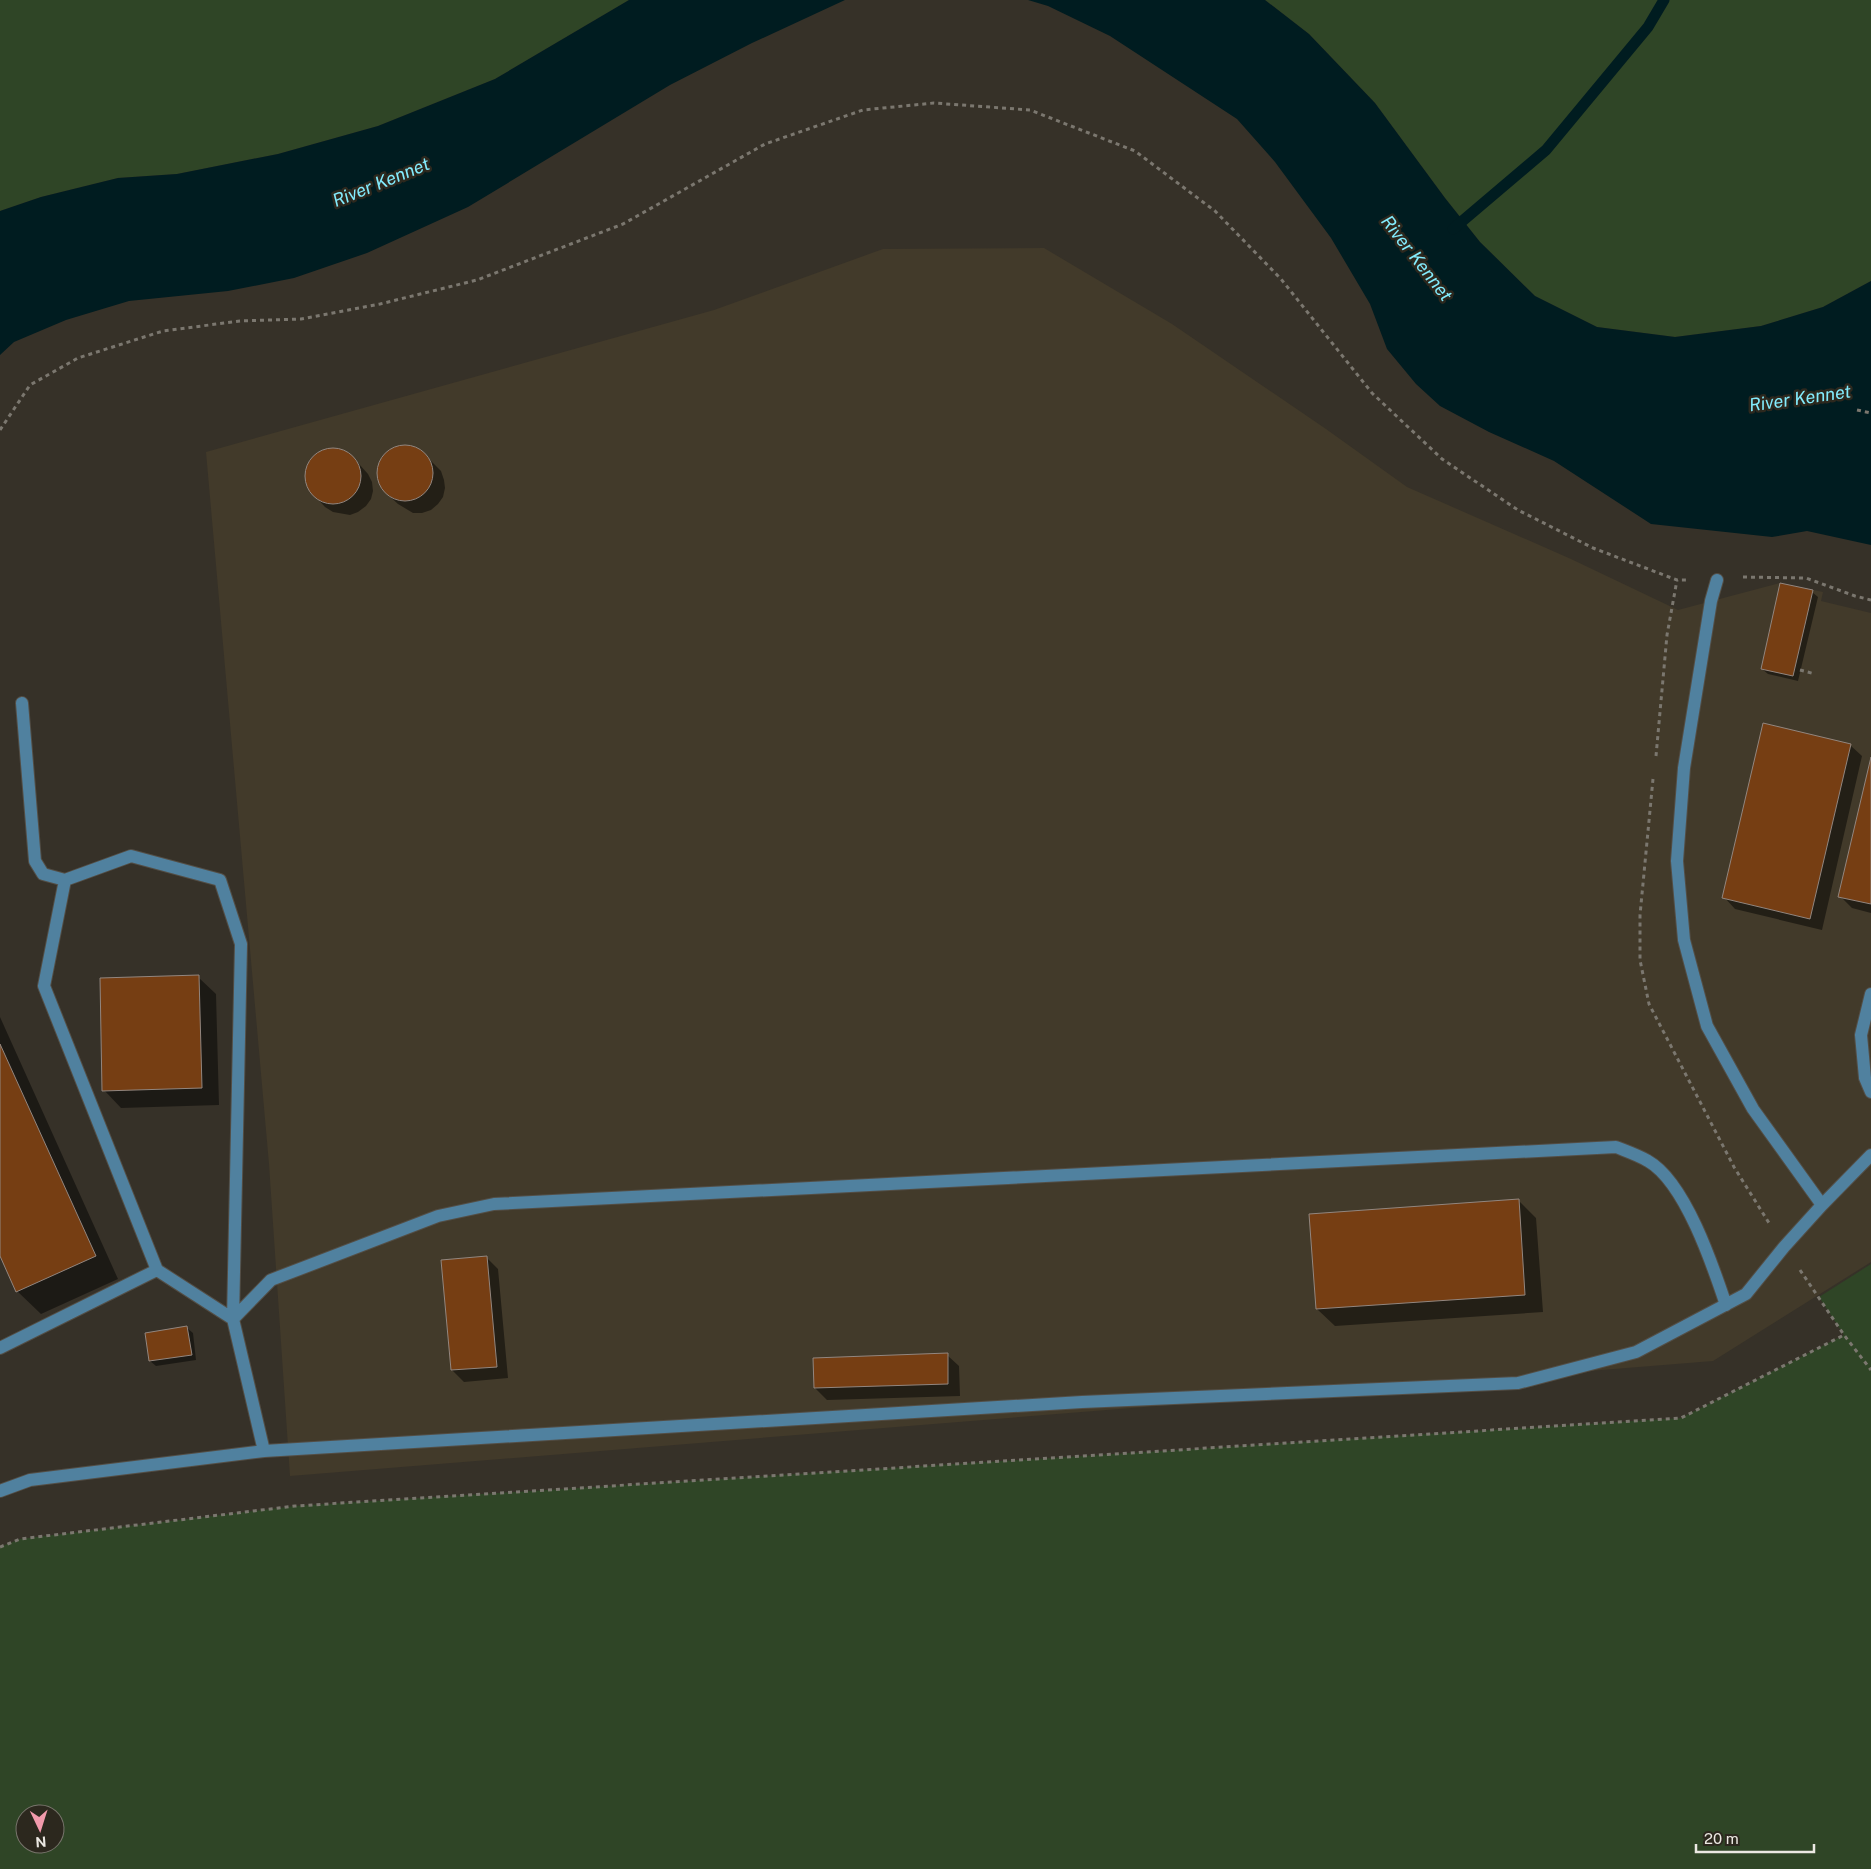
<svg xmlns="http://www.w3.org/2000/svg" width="1871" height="1869" viewBox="0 0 1871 1869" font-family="'Public Sans',sans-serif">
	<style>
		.built { fill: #423a2a }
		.green { fill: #2f4526; fill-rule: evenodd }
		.water { fill: #001c20 }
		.shadow { fill: #0007 }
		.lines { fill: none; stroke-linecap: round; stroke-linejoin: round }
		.stream { stroke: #001c20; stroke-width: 11 }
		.building { fill: #763e13; stroke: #92867f }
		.minor-casing { stroke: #534e46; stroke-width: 14 }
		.path { stroke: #7b776f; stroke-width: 3; stroke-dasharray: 4 4; stroke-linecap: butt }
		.minor { stroke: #50819f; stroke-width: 12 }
		.labels { text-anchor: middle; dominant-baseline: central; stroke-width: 5; stroke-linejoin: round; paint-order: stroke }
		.water-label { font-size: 18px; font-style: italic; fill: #83ecfd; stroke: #2c281e }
	</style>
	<rect width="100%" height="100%" fill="#363128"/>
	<path class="built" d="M1044 248 1172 324 1326 429 1407 487 1571 559 1678 610 1780 583 1823 592 1821 601 1871 613V1262L1713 1361 290 1476 269 1164 206 452 714 310 883 249Z"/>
	<path class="green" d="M0 0H629L495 79 378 126 278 154 177 174 118 178 41 197 0 211Z
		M1265 0H1871V281L1823 307 1761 326 1675 337 1597 327 1535 296 1480 242 1445 198 1375 103 1309 34Z
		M1871 1264V1869H0V1547L20 1539 295 1506 1681 1418 1844 1335 1819 1297ZM25 1814H55V1844H25Z"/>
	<path class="water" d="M629 0H845L752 43 670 85 468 207 367 253 294 278 228 291 129 301 66 320 14 342 0 355V211L41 197 118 178 177 174 278 154 378 126 495 79Z
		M1028 0H1265L1309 34 1375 103 1445 198 1480 242 1535 296 1597 327 1675 337 1761 326 1823 307 1871 281V545L1807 531 1772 537 1651 524 1554 461 1489 432 1440 406 1416 384 1387 349 1370 304 1331 238 1275 162 1237 119 1110 36 1048 6Z"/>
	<path class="shadow" d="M406 446 422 452 441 471 444 480 445 488 443 497 438 504 431 510 422 513H413L398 504 385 492 380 484 378 475 379 466 382 458 389 451Z
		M333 449 342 450 350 454 368 474 372 482 373 491 371 499 366 506 358 512 350 515 333 512 325 507 313 494 306 478 307 469 310 460 316 454Z
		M1812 592 1818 597 1798 681 1768 674 1762 669Z
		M1850 745 1862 756 1822 930 1735 909 1724 897Z
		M1871 762V913L1852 908 1840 896Z
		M198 977 216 994 219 1105 121 1108 104 1090Z
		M0 1017 118 1279 41 1314 17 1291 0 1253Z
		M1518 1200 1536 1218 1543 1312 1335 1326 1317 1309Z
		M486 1257 498 1269 508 1378 464 1382 452 1370Z
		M187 1328 193 1333 196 1360 156 1366 150 1361Z
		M947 1355 959 1366 960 1396 827 1400 815 1388Z"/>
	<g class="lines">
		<path class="stream" d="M1453 229 1546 150 1648 27 1664 0"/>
	</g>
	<path class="building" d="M377 473a28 28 0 1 1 56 0a28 28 0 1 1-56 0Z
		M305 476a28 28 0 1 1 56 0a28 28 0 1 1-56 0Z
		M1780 583 1813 590 1793 676 1761 669Z
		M1763 723 1851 744 1810 919 1722 898Z
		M1871 757V904L1838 897Z
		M199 975 202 1088 102 1091 100 978Z
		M0 1044 96 1256 16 1292 0 1256Z
		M1519 1199 1525 1295 1316 1309 1309 1214Z
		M487 1256 497 1367 451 1370 441 1260Z
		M187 1326 192 1355 149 1361 145 1333Z
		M948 1353V1384L814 1388 813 1358Z"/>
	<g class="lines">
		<g class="minor-casing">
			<path id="minor" d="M1717 580 1711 601 1684 768 1677 861 1684 940 1707 1026 1753 1109 1822 1205
				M22 703 35 861 43 874 65 880
				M1871 994 1861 1035 1865 1078 1871 1092
				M157 1270 233 1319 264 1451
				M233 1319 271 1280 438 1216 494 1204 1616 1147C1626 1151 1638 1155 1648 1161 1685 1182 1713 1266 1726 1305
				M0 1348 157 1270 44 986 65 880 131 856 220 880 241 944 233 1319
				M0 1491 30 1480 264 1451 1082 1402 1518 1383 1636 1352 1746 1294 1784 1247 1822 1205 1871 1155"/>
		</g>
		<path class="path" d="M1857 410 1871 413
			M0 430 30 385 78 358 163 331 240 321 301 319 380 304 477 280 623 224 765 144 863 110 934 103 1030 110 1135 151 1215 211 1281 279 1372 393 1442 459 1518 510 1593 548 1677 580H1689
			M1743 577 1806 578 1855 596 1871 600
			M1800 670 1815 674
			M1656 756 1667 635 1677 580
			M1653 779 1640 915V960L1649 1004 1734 1167 1769 1223
			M1800 1270 1844 1335 1871 1370
			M0 1547 20 1539 295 1506 1681 1418 1844 1335"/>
		<use href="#minor" class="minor"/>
	</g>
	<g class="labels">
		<g class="water-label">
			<text transform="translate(381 182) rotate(-22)">River Kennet</text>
			<text transform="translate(1417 258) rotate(52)">River Kennet</text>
			<text transform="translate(1800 398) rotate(-8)">River Kennet</text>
		</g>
	</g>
	<g transform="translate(40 1829) rotate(176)"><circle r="24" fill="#2c281e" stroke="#78756c"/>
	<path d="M0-4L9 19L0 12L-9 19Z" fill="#f29aac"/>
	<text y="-8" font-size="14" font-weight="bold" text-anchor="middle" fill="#ebe8e2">N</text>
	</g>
	<path d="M1696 1844v8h118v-8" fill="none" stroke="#ebe8e2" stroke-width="2.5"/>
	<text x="1704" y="1844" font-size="15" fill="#ebe8e2" stroke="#2c281e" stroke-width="4" paint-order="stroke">20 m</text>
</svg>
